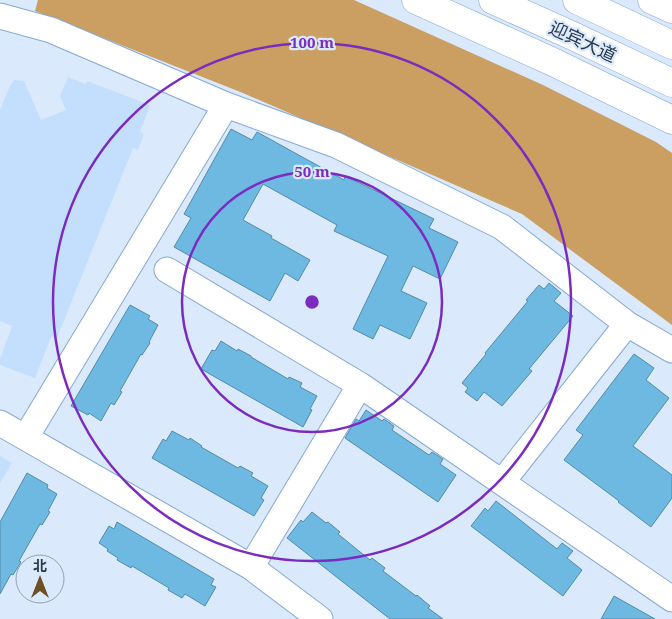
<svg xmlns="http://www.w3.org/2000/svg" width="672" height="619" viewBox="0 0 672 619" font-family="'Noto Serif','Noto Sans SC',serif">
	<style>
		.built { fill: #c4dffe }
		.forest { fill: #cb9e61 }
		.building { fill: #6db9e2; stroke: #528baa }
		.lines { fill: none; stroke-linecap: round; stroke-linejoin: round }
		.minor-casing { stroke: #84a9d5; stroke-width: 27 }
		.major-casing { stroke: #84a9d5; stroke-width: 29 }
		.minor { stroke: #fff; stroke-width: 25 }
		.major { stroke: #fff; stroke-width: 28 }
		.ring { fill: none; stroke: #7b2cbf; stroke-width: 2.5 }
		.labels { text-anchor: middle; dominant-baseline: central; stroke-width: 4.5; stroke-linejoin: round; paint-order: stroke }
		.street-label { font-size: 18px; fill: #28384a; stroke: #dae9fc }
		.centre { fill: #7b2cbf; stroke: #dae9fc; stroke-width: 2.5 }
		.ring-label { font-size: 15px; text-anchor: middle; font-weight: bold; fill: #7b2cbf; stroke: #dae9fc; stroke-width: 4.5; stroke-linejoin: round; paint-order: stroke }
	</style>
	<rect width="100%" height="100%" fill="#dae9fc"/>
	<path class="built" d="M68 77 86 84 87 81 150 105 140 132 144 134 138 150 133 148 57 338 51 337 35 378 0 365V359L12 326 0 321V110L9 88 14 80 24 81 41 120 66 110 60 96Z
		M0 456 12 463 0 483Z"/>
	<path class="forest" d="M38 0H354L543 85 656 142 672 153V325L522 214 243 93 35 11Z"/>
	<path class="building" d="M231 129 252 140 257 132 344 180 345 176 434 219 429 228 458 242 440 279 413 266 401 291 427 303 410 339 380 325 373 339 353 329 388 256 334 231 337 225 263 184 243 220 272 236 271 238 310 260 298 281 285 273 270 301 174 247 191 218 184 214Z
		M549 283 561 293 554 301 573 316 529 369 532 371 502 406 484 392 477 401 465 392 468 388 462 383 486 354 485 353 528 301 526 300 539 285 544 289Z
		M130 305 150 316 148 319 158 325 149 342 150 343 142 355 141 354 120 391 122 392 114 405 111 403 101 421 89 413 88 415 71 406Z
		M221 341 237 351 238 349 251 356V357L288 379 289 377 302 383 300 387 317 396 310 409 312 410 303 427 201 369 212 350 215 351Z
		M634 354 654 368 646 380 669 398 633 446 672 475V498L651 527 618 502 619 501 564 460 583 435 576 430Z
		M366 410 382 421 384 419 394 426 392 430 429 455 432 452 443 459 440 464 456 475 438 502 345 438 356 419 359 421Z
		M172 431 189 440 190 438 202 446 201 447 238 468 240 466 253 473 251 476 268 486 261 498 264 500 254 516 152 458 163 439 166 441Z
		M27 473 48 485 47 488 57 494 48 511 50 512 42 525 40 524 19 561 21 562 13 575 11 574 0 594V522Z
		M496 501 557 549 562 543 573 551 567 558 582 570 563 596 471 526 485 508 488 511Z
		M312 512 326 523 328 522 340 532 338 534 370 560 372 558 385 568 383 571 416 596 417 595 430 606 428 608 443 619H390L287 538 301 520 303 522Z
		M117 522 214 579 211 585 216 587 205 606 185 594 182 598 168 590 169 588 132 566 131 568 117 560 118 558 107 551 108 549 99 543 109 526 114 529Z
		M614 596 655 619H601Z"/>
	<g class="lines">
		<g class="minor-casing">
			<path id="minor" d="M0 16 51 30 226 105
				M167 270 360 385 672 599
				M0 423 251 567 320 619
				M26 437 226 105 336 145 502 227 627 324 672 350
				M502 482 627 324
				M251 567 360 385"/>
		</g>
		<g class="major-casing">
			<path id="major" d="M416 0 553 62 672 120
				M493 0 573 36 672 83
				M577 0 672 45
				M652 0 672 9"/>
		</g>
		<use href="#minor" class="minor"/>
		<use href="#major" class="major"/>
	</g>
	<g class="ring">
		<circle cx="312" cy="302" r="130"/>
		<circle cx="312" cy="302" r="259"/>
	</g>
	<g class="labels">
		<g class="street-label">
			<text transform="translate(583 41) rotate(25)">迎宾大道</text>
		</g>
	</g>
	<circle cx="312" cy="302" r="8" class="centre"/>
	<g class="ring-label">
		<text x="312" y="48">100 m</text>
		<text x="312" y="177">50 m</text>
	</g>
	<g transform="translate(40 579)"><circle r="24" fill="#dae9fc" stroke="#93a2b5"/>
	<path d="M0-4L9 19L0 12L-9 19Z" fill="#6e5025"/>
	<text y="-8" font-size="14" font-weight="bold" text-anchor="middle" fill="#28384a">北</text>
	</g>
</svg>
